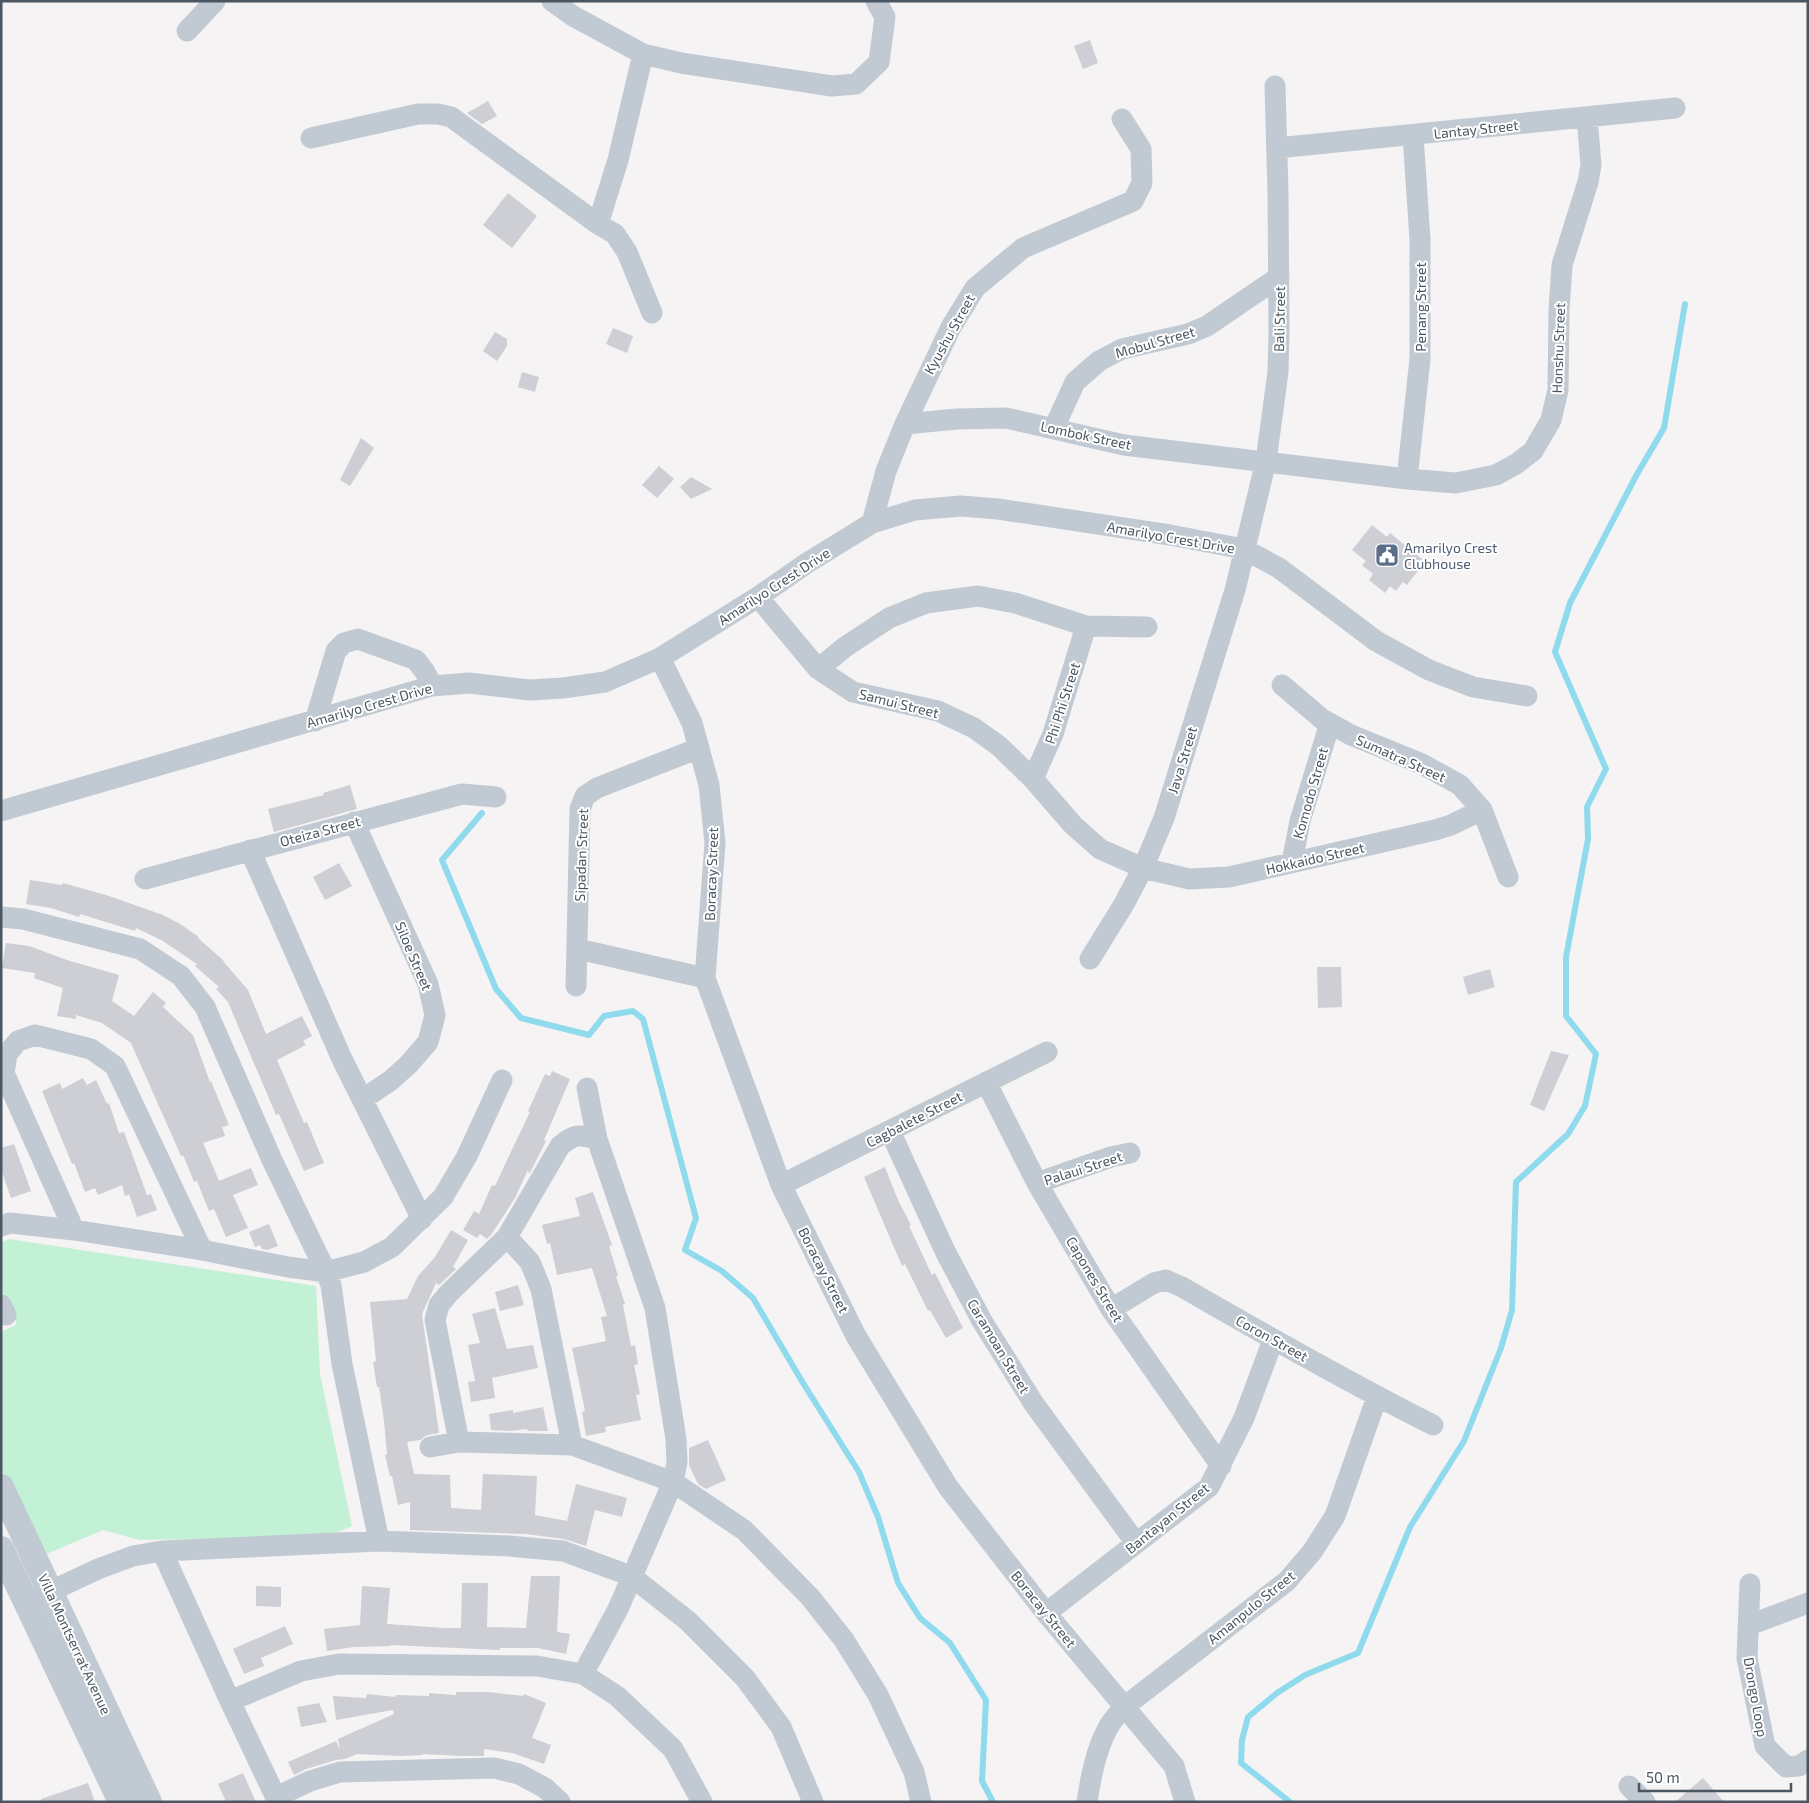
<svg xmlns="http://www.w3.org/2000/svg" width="1809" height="1803" viewBox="0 0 1809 1803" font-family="'Exo 2',sans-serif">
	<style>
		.green { fill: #c3f1d5 }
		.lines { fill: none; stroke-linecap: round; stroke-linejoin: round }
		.stream { stroke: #90daee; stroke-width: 6 }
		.building { fill: #cdcfd5 }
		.minor { stroke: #c1cad2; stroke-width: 21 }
		.tertiary { stroke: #c1cad2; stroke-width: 26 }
		.labels { text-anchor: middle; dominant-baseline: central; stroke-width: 4; stroke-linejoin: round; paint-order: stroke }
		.street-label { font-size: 14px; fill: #4a5661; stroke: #fff }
		.service-label { font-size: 14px; fill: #4e5e75; stroke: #fff; text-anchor: start }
	</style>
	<rect width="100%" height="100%" fill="#f5f3f3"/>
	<path class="green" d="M9 1239 316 1286 320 1374 352 1526 326 1537 139 1540 103 1530 42 1556 1 1469V1332L17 1324 1 1289V1243Z"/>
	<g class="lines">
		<path class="stream" d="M482 813 442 860 496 989 521 1018 589 1035 604 1016 633 1011 643 1019 696 1218 685 1250 722 1271 753 1298 803 1383 859 1472 878 1517 898 1583 920 1618 950 1643 986 1700 982 1781 993 1802
			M1290 1802 1241 1763 1242 1740 1248 1717 1277 1693 1305 1675 1358 1653 1410 1527 1464 1441 1501 1348 1512 1310 1516 1182 1568 1134 1585 1106 1596 1054 1566 1016V957L1588 839 1587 807 1606 769 1555 652 1570 603 1636 476 1664 428 1685 304"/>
	</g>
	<path class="building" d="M1090 40 1098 63 1083 69 1074 46Z
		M488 101 497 116 482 124 467 113Z
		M508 193 537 216 512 248 483 225Z
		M613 328 633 336 627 353 606 344Z
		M495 332 507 339V346L497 361 483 351Z
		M522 372 539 377 535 392 518 387Z
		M361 438 374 448 350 486 340 480Z
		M659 466 674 479 657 498 642 485Z
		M691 477 712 489 691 499 680 487Z
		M1372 525 1387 537 1390 533 1422 559 1418 564 1421 567 1407 585 1403 582 1396 591 1390 586 1385 593 1369 580 1373 574 1362 565 1366 561 1352 550Z
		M350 785 357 809 274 832 268 809 324 795 323 793Z
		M339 863 352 886 325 900 313 877Z
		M30 880 62 885 63 883 109 896 163 915 180 924 199 937 198 938 224 961H223L248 990 266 1034 302 1016 312 1036 303 1041 306 1045 277 1060 304 1123 307 1122 324 1163 304 1171 279 1114 276 1115 228 1002 216 989 219 987 195 966 197 964 163 941 136 928 135 931 80 914 79 917 51 908 26 904Z
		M6 943 29 946 67 960 119 975 112 1001 134 1016 153 992 166 1003 163 1007 193 1035 210 1082 211 1081 229 1125 222 1127 225 1136 203 1143 219 1181 251 1168 258 1185 233 1195 248 1228 226 1237 214 1209 209 1211 197 1181 194 1182 183 1155 181 1156 131 1043 102 1023 76 1015V1019L57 1016 63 988 34 978 35 973 2 968Z
		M1317 967H1341L1342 1007 1318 1008Z
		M1490 969 1495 987 1468 995 1463 977Z
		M1551 1051 1569 1055 1544 1111 1530 1105Z
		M552 1071 570 1079 544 1140 546 1141 532 1169 529 1174 528 1170 515 1198 491 1235 487 1239 480 1234 477 1238 463 1230 474 1211 479 1214 492 1185 495 1186 508 1158 530 1112 528 1111 545 1074 550 1076Z
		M83 1078 87 1085 96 1080 107 1104 109 1103 119 1133 124 1132 147 1195 151 1194 157 1210 137 1217 129 1194 125 1196 122 1185 98 1195 95 1188 85 1192 74 1163 72 1164 42 1091 60 1083 62 1089Z
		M14 1144 31 1191 11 1198 1 1169V1148Z
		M885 1167 898 1200 911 1225 909 1226 932 1275 935 1273 963 1328 946 1338 930 1310 928 1311 905 1264 902 1266 864 1177Z
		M593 1192 612 1245 609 1246 618 1276H616L625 1304 623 1305 631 1346 635 1345 638 1364 634 1365 640 1394 636 1395 641 1420 605 1427 606 1432 586 1436 582 1412 585 1411 572 1348 606 1341 601 1317 607 1316 592 1268 557 1275 550 1243 547 1244 542 1225 580 1216 575 1198Z
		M269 1224 278 1246 267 1250 262 1249 260 1245 255 1247 249 1232Z
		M451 1230 468 1240 453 1267 456 1269 439 1285 436 1283 422 1314 439 1433 427 1435 420 1440 407 1442 414 1474 450 1475 451 1508 481 1510 483 1474 537 1476 535 1515 567 1521 576 1484 627 1498 622 1517 595 1510 586 1546 564 1539 525 1534 410 1530V1502L398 1505 392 1476H390L385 1455 387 1454 384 1421 379 1387H377L373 1362 376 1361 370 1302 407 1299 418 1276 435 1257Z
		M518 1285 524 1305 500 1311 495 1292Z
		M495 1308 507 1349 533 1345 538 1368 492 1378 495 1398 471 1402 468 1382 475 1381 468 1345 480 1343 472 1314Z
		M543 1407 548 1431H528L527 1429 510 1431 491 1430 489 1414 513 1410V1413Z
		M708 1440 726 1480 706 1489 698 1484 689 1465V1448Z
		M531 1576H560L557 1632 570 1634 566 1654 538 1648H500V1650L391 1645V1646L354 1647 327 1651 324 1629 360 1625 362 1586 390 1588 387 1624 445 1628H461L462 1583H488L487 1627 526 1628Z
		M256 1586 281 1587V1607L256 1606Z
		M285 1626 293 1644 261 1658 264 1666 244 1674 233 1649Z
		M456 1692H488L523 1696 524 1694 546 1703 532 1738 551 1745 544 1764 512 1753 484 1749V1756H460L423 1754V1755L401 1756 357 1754 345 1759 336 1760 306 1769 294 1775 288 1762 336 1741 340 1750 338 1739 394 1714 393 1710 336 1720 333 1696 366 1698 367 1694 396 1697V1695L429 1696V1693L456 1695Z
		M319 1703 327 1722 301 1727 297 1707Z
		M243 1773 256 1802H226L218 1784Z
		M1703 1778 1724 1802H1675Z
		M88 1783 95 1802H41V1799Z"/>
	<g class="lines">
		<path class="minor" d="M552 1 573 16 643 54 681 63 832 86 856 84 879 62 885 17 876 1
			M187 31 215 1
			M311 138 418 114H438L451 117 598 224 615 234 627 252 652 313
			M1277 148 1675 108
			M598 224 618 160 643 54
			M905 424 957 419 1006 418 1124 445 1407 479 1456 483 1496 475 1516 464 1533 451 1551 420 1558 390 1559 310 1562 265 1588 182 1591 165 1587 117
			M1054 428 1075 382 1099 361 1122 349 1188 334 1207 326 1279 277
			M1407 479 1420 359V240L1413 135
			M872 523 886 471 905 424 951 327 975 288 1023 248 1133 201 1142 183 1141 149 1122 119
			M758 597 818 669 853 692 938 711 974 728 999 746 1033 779 1073 825 1100 849 1143 868 1189 879 1229 877 1435 830 1451 825 1482 810
			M660 658 692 723 709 785 715 843 705 978 781 1185 856 1336 948 1487 1046 1613 1174 1766 1185 1802
			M818 669 845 647 889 618 926 603 978 596 1015 603 1086 626 1147 627
			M1282 685 1322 719 1351 735 1422 764 1460 785 1482 810 1508 877
			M315 721 336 651 344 643 358 639 416 660 425 672 432 686
			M1033 779 1053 734 1086 626
			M1 811 432 686 469 683 530 690 563 688 605 682 660 658 758 597 807 563 872 523 915 510 961 506 998 509 1170 535 1244 549 1279 568 1376 641 1429 670 1473 687 1527 696
			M354 822 428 984 435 1015 428 1042 408 1065 390 1081 363 1099
			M250 850 342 1059 422 1219
			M1292 862 1300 821 1330 723
			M145 879 462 794 496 797
			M1 917 23 919 140 949 181 976 205 1007 272 1160 326 1272 331 1285 342 1364 379 1541
			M578 949 705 978
			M1090 959 1124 904 1143 868 1164 818 1235 590 1266 461 1278 372 1279 333 1278 192 1275 86
			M576 986 580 809 585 796 597 788 699 748
			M986 1082 1037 1183 1111 1309 1221 1466
			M890 1131 945 1251 982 1321 1034 1404 1136 1543
			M1037 1183 1111 1157 1130 1153
			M781 1185 1047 1052
			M1 1226 10 1223 74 1230 202 1250 288 1267 326 1272 364 1262 392 1247 443 1197 467 1156 502 1080
			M74 1230 4 1073 7 1054 18 1041 35 1035 91 1049 115 1066 202 1250
			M507 1237 530 1262 541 1289 572 1445
			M1 1305 6 1315
			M1111 1309 1154 1283 1166 1280 1182 1287C1265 1335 1348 1382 1433 1425
			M459 1442 435 1320 439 1305 449 1293 507 1237 560 1146C574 1134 579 1134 597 1139
			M430 1447 459 1442 572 1445 673 1482 744 1530 810 1597 844 1640 878 1695 914 1772 921 1802
			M162 1551 230 1701 278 1802
			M1750 1584 1747 1658 1765 1746 1786 1767 1799 1766 1808 1760
			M36 1598 98 1569 133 1556 162 1551 379 1541 509 1546 563 1551 631 1576 688 1621 745 1678 781 1727 813 1802
			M1046 1613 1209 1487 1244 1418 1273 1340
			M1749 1625 1808 1603
			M583 1674 618 1609 673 1482 677 1462 676 1439 655 1308 597 1139 587 1088
			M230 1701 301 1671 339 1664 537 1666 583 1674 617 1696 673 1749 702 1802
			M1629 1786 1645 1802
			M276 1797 310 1781 340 1772 494 1768 519 1774 545 1788 560 1802
			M1087 1802C1091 1776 1096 1749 1109 1726 1113 1719 1119 1713 1124 1707L1287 1581 1312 1552 1335 1516 1377 1397"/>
		<path class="tertiary" d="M1 1487 149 1802
			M1 1549 121 1802"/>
	</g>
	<defs>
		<g id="civic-square" transform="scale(1.25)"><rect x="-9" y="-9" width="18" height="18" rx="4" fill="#5c6f8a" stroke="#fff"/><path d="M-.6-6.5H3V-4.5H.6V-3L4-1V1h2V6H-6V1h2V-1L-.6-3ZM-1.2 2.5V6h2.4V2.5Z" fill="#fff"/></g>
	</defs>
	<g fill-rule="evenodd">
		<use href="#civic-square" x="1387" y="555"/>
	</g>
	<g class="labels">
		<g class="street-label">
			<text transform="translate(1476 129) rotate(-6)">Lantay Street</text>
			<text transform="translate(1420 307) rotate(-90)">Penang Street</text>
			<text transform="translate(1279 319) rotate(-89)">Bali Street</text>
			<text transform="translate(949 334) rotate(-61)">Kyushu Street</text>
			<text transform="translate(1155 342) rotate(-16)">Mobul Street</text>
			<text transform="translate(1558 348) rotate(-88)">Honshu Street</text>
			<text transform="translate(1086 435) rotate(12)">Lombok Street</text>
			<text transform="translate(1171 537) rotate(10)">Amarilyo Crest Drive</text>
			<text transform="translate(774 586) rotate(-33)">Amarilyo Crest Drive</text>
			<text transform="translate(899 703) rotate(14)">Samui Street</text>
			<text transform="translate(1062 703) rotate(-72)">Phi Phi Street</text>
			<text transform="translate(369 705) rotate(-16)">Amarilyo Crest Drive</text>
			<text transform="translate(1401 758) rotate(24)">Sumatra Street</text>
			<text transform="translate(1182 760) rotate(-73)">Java Street</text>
			<text transform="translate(1310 793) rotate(-74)">Komodo Street</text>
			<text transform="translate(320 831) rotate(-15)">Oteiza Street</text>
			<text transform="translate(581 855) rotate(-88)">Sipadan Street</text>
			<text transform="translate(1315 858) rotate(-13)">Hokkaido Street</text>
			<text transform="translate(711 874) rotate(-88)">Boracay Street</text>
			<text transform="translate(414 956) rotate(67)">Siloe Street</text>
			<text transform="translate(914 1119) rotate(-27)">Cagbalete Street</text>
			<text transform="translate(1083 1168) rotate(-18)">Palaui Street</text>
			<text transform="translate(824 1270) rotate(63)">Boracay Street</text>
			<text transform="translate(1095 1279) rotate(59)">Capones Street</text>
			<text transform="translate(1272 1338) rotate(29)">Coron Street</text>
			<text transform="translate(999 1346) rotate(59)">Caramoan Street</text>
			<text transform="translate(1167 1518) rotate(-39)">Bantayan Street</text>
			<text transform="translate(1251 1607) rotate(-39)">Amanpulo Street</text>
			<text transform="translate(1044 1609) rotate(51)">Boracay Street</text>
			<text transform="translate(75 1644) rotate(65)">Villa Montserrat Avenue</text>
			<text transform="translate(1756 1697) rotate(80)">Drongo Loop</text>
		</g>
		<g class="service-label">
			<text x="1404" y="547">Amarilyo Crest<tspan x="1404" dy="16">Clubhouse</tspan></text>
		</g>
	</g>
	<rect width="1809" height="1803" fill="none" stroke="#4a5661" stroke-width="5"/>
	<path d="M1639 1783v8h152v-8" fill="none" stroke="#4a5661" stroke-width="2.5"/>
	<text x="1646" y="1783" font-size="15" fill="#4a5661" stroke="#ffffff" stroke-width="4" paint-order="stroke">50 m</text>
</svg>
